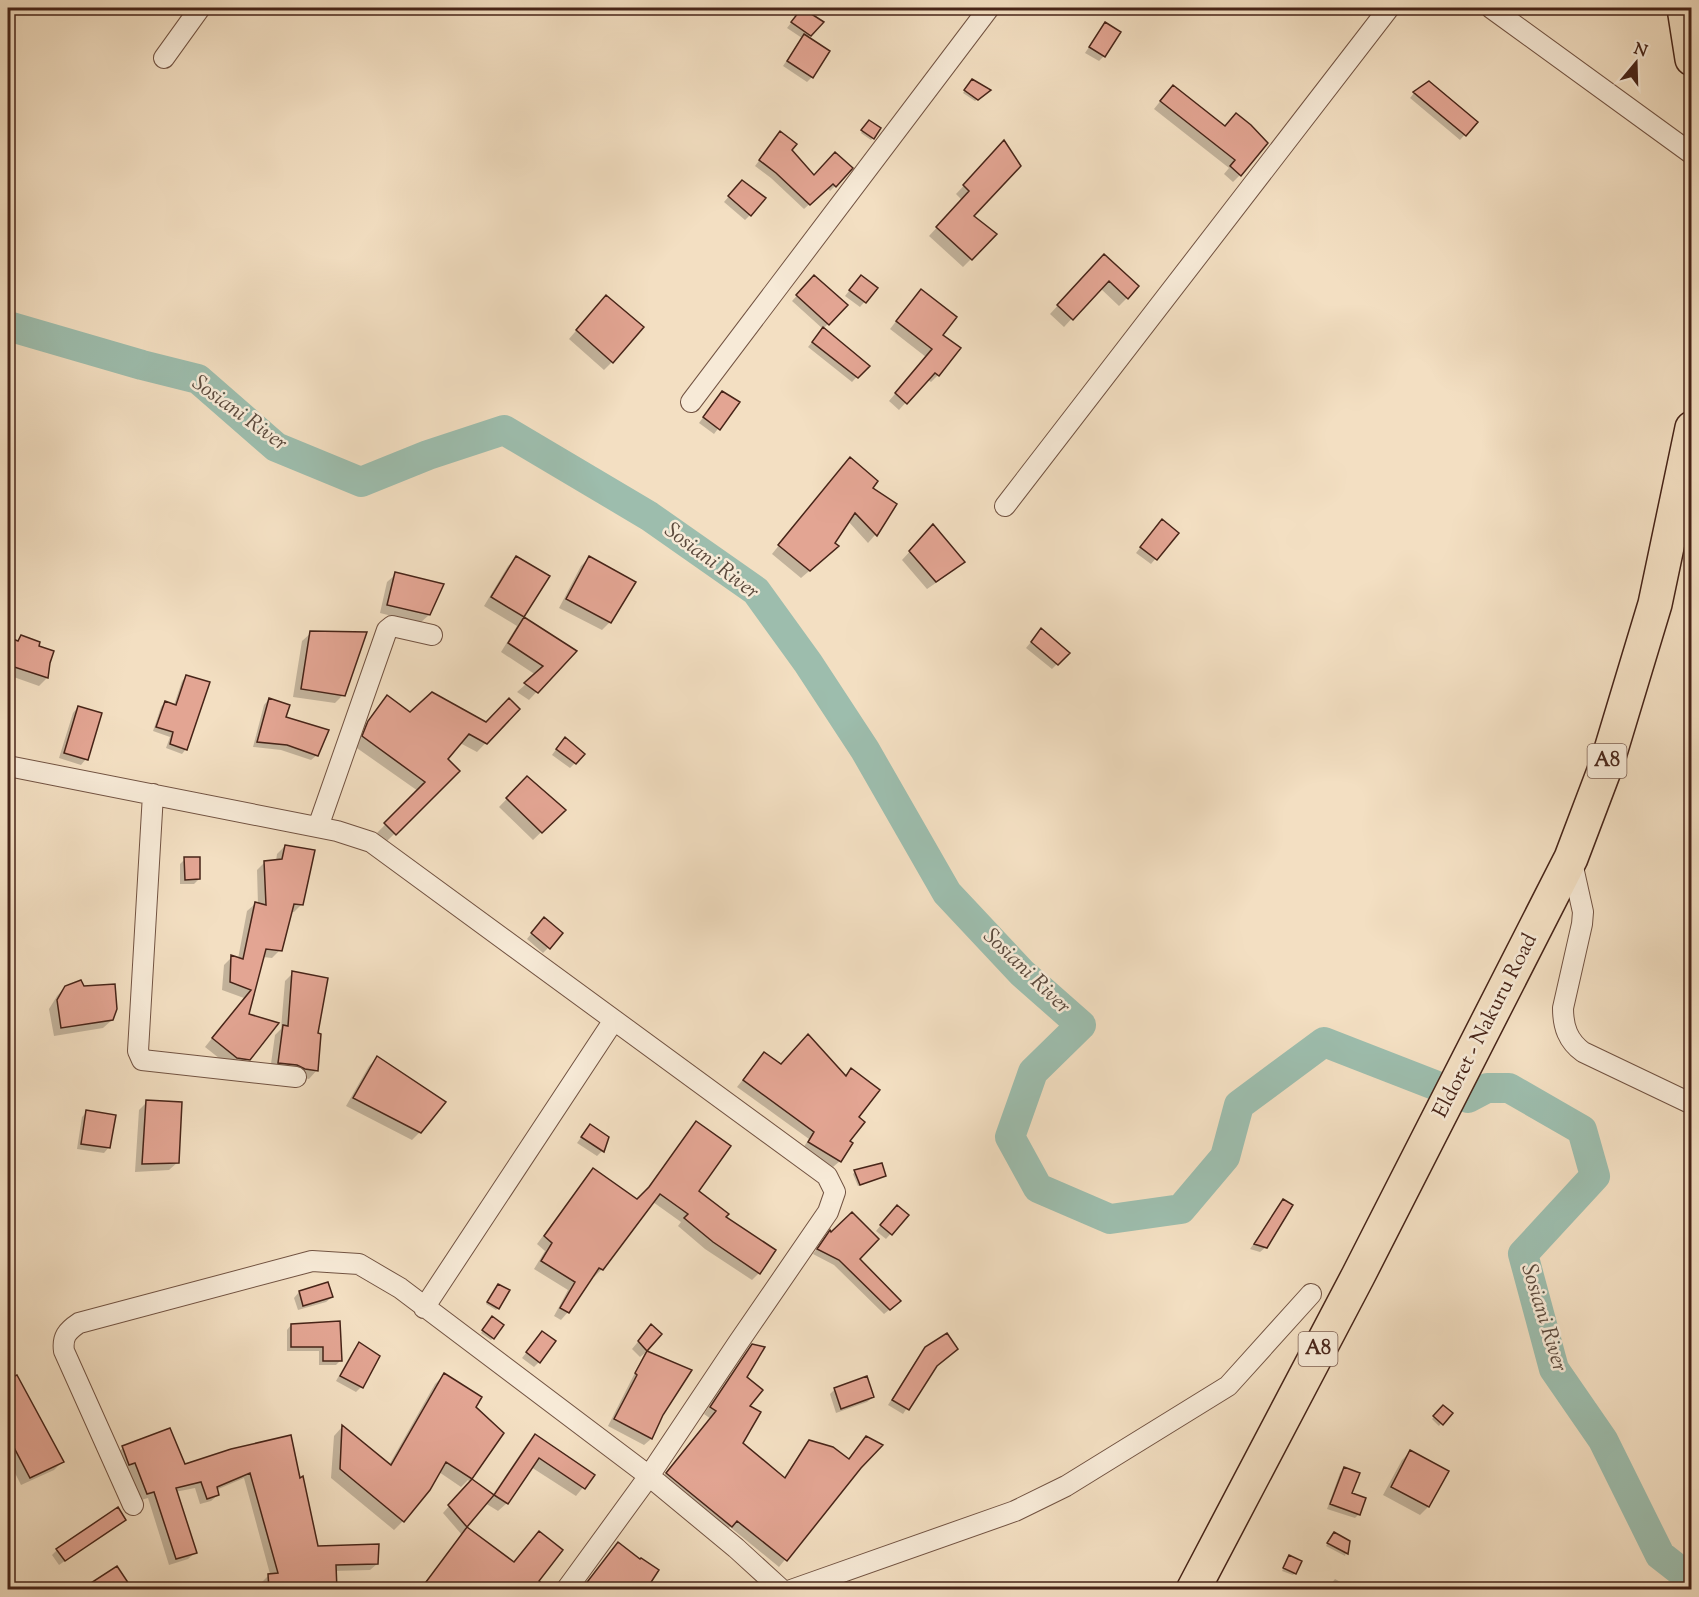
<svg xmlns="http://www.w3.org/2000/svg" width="1699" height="1597" viewBox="0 0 1699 1597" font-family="'Sorts Mill Goudy',serif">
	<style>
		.shadow { fill: #0003 }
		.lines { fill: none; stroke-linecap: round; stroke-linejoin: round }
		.river { stroke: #9dbdad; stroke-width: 30 }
		.building { fill: #e3a593; stroke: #472418; stroke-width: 1.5 }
		.minor-casing { stroke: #725342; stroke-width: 22 }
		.trunk-casing { stroke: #472418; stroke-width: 36 }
		.minor { stroke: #f7ead7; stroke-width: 20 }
		.trunk { stroke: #f3dfc2; stroke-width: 33 }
		.labels { text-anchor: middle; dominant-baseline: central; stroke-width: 5; stroke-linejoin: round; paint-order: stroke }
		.shield { fill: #f7ead7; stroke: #7c5f51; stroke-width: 1.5 }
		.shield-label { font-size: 20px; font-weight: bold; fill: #472418 }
		.street-label { font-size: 21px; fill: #472418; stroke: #f7ead7 }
		.water-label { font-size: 22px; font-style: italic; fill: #5c4a3d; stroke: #f7ead7 }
	</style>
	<rect width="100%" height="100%" fill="#f3dfc2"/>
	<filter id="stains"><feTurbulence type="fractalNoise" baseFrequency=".00333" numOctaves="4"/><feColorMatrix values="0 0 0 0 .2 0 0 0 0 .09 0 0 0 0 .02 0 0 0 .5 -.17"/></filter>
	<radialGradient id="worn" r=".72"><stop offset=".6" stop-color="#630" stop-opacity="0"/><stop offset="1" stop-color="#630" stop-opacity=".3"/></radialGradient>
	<path class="shadow" d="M802 9 822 22 807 38 812 77 807 82 783 66 802 38 787 28Z
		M1101 29 1104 56 1099 61 1085 53Z
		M970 83 987 92 975 101 963 93Z
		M1414 93 1476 122 1460 140 1410 98Z
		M1166 94 1225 127 1240 175 1233 182 1224 174 1229 168 1154 109Z
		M867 124 873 138 871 140 861 133Z
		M780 133 790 150 814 177 835 154V186L830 191 827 188 804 209 771 178 755 166Z
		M1004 143 972 216 995 235 963 267 929 236 962 200 956 194Z
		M737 187 750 215 745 220 724 202Z
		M1096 264 1127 298 1119 306 1100 288 1064 327 1050 314Z
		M814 277 846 305 823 329 867 366 852 382 808 347 823 329 792 301Z
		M856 282 876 289 860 307 845 296Z
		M914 298 941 335 938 375 931 382 927 379 899 410 889 401 926 357 890 329Z
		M598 305 612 362 604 370 569 339Z
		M717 398 738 402 714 434 699 423Z
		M842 467 895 504 875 535 868 543 848 521 833 543 829 554 801 578 772 554Z
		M1157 526 1177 533 1151 564 1136 553Z
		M925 535 963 562 955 570 927 589 902 560Z
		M516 558 547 577 522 618 575 651 529 700 517 692 536 675 501 652 517 626 484 606 508 566Z
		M589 558 610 622 602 630 559 608 581 566Z
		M396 574 429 615 420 623 380 613 387 582Z
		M1041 630 1068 653 1052 669 1026 648Z
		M311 633 343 695 335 703 293 697 302 641Z
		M22 637 37 647 49 662 47 678 39 686 8 675V638L17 642Z
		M186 677V749L182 754 166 748 170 737 153 731 161 707 165 702 174 705 182 681Z
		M387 697 410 714 486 724 518 709 477 752 460 743 446 759 458 771 386 842 377 833 418 791 354 746 359 732Z
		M269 699 317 755 311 760 281 750 253 747 264 705Z
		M78 707 86 759 81 765 59 758 73 713Z
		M560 744 575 763 570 768 552 755Z
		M527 778 564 810 533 840 499 807Z
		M285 846 302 904 294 912H291L280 950 272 958 263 957 247 1015 248 1059 240 1067 229 1066 205 1047 244 998 222 990 224 965 232 957 238 959 247 911 255 904 258 905 257 870 265 862 276 861 277 854Z
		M185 859 199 879 194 884H180V864Z
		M539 924 548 948 543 953 527 939Z
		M293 973 316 1035 317 1070 309 1079 270 1071 275 1035 281 1029 285 981Z
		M65 987H83L112 1020 103 1028 54 1036 49 1009 57 996Z
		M764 1053 781 1065 845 1077 852 1070 857 1117 840 1161 833 1167 803 1148 809 1139 737 1087Z
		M377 1058 420 1132 412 1140 346 1106 369 1066Z
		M147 1102 178 1162 169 1170 135 1172 139 1110Z
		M87 1112 109 1147 104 1153 77 1149 82 1117Z
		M697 1123V1191L724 1217 759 1273 752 1280 705 1249 678 1226 681 1222 653 1202 602 1269 594 1277 592 1275 568 1312 561 1320 554 1316 568 1290 534 1269 545 1251 537 1244 586 1178 593 1170 637 1201Z
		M590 1125 608 1138 602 1151 597 1156 577 1143Z
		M855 1172 884 1176 858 1186 853 1174Z
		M1283 1201 1266 1247 1260 1252 1250 1249Z
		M892 1212 907 1215 886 1239 876 1231Z
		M825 1237 858 1259 894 1306 884 1314 834 1265 813 1254Z
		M498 1285V1308L496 1310 486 1304Z
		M299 1292 332 1297 326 1302 298 1310 294 1298Z
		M490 1320 493 1338 491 1340 481 1333Z
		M339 1323 340 1361 336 1365H319V1351H287V1330L291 1325Z
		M651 1326 660 1334 645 1351 690 1371 662 1415 651 1439 644 1445 608 1426 645 1353 640 1357 632 1349Z
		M542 1333 539 1362 534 1367 522 1358Z
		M359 1344 378 1356 361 1387 356 1392 336 1381 354 1349Z
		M752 1346 745 1377 748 1406 741 1444 783 1479 803 1449 810 1442 848 1460 866 1438 835 1498 779 1567 730 1527 724 1533 660 1480 711 1419 704 1414 745 1353Z
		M926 1348 934 1367 903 1414 888 1405 920 1354Z
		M444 1375 474 1407 502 1433 470 1479 492 1496 527 1444 535 1436 593 1475 576 1496 531 1467 507 1503 498 1511 485 1503 465 1527 513 1563 539 1533 537 1590H419L462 1535 443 1513 470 1482 468 1480 461 1487 439 1472 403 1521 394 1530 331 1478 334 1436 342 1427 389 1465 435 1384Z
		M16 1377 62 1462 54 1470 21 1485 8 1459V1381Z
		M835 1389 873 1397 867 1402 836 1413 830 1394Z
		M1443 1407 1450 1413 1439 1426 1432 1419Z
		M123 1448 184 1465 232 1450 317 1547 377 1564 370 1570 334 1571 336 1590H263L262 1582 270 1574 244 1478 216 1490 218 1495 211 1501 200 1504 195 1488 175 1492 195 1553 188 1559 169 1565 148 1498 141 1500 128 1468 123 1470 116 1454Z
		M1410 1452 1447 1472 1428 1507 1420 1515 1383 1495 1402 1460Z
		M1345 1468 1350 1494 1359 1514 1355 1518 1327 1509 1340 1473Z
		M124 1520 59 1565 52 1555 57 1550Z
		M1332 1535 1349 1542 1345 1556 1326 1546Z
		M1289 1557 1295 1573 1293 1575 1282 1571Z
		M1335 1579 1355 1590H1326Z"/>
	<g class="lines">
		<path class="river" d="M8 326 142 365 198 379 276 447 361 482 428 455 504 430 649 516 756 591 808 663 865 750 947 893 1022 973 1081 1025 1033 1072 1010 1137 1038 1188 1110 1219 1181 1209 1225 1157 1239 1105 1324 1042 1468 1098 1487 1088H1509L1582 1130 1595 1176 1523 1254 1554 1369 1603 1440 1660 1555 1692 1580"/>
	</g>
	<path class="building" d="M802 8 824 22 811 36 791 22Z
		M1105 22 1121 32 1105 57 1089 47Z
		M804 34 830 51 813 78 787 61Z
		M972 79 991 90 978 100 964 90Z
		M1429 81 1478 122 1466 136 1413 92Z
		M1173 85 1225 126 1236 113 1251 125 1268 143 1241 176 1230 166 1235 160 1160 101Z
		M869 120 881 128 874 139 861 130Z
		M780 131 797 144 792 150 814 175 835 152 853 168 836 187 833 184 810 205 776 173 759 160Z
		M1004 140 1021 166 974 216 997 234 972 260 936 227 969 191 963 185Z
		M742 180 766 198 751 216 728 196Z
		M1104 254 1139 286 1128 299 1109 281 1073 320 1057 305Z
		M814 275 848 305 829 325 796 295Z
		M861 275 878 288 866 303 849 290Z
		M921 289 957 317 943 335 961 348 939 376 935 373 907 404 895 393 932 349 896 321Z
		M606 295 644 327 613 363 576 330Z
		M823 327 870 366 858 378 812 342Z
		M722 391 740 402 720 430 703 417Z
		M850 457 878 481 873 488 897 504 877 536 855 513 835 543 839 546 810 571 778 545Z
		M1162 519 1179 533 1157 560 1140 547Z
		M933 524 965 562 936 582 909 551Z
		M516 556 550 576 524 617 491 597Z
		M589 556 636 582 611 623 566 599Z
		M395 572 444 584 430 615 387 605Z
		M524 617 577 651 538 693 524 683 543 666 508 643Z
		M1041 628 1070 653 1058 665 1031 642Z
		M310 631 367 632 345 696 301 689Z
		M21 635 40 642 39 646 54 651 50 663 48 678 8 665V637L18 641Z
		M186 675 210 682 187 750 170 744 173 732 156 727 165 701 176 705Z
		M432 692 486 722 509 698 520 709 487 744 469 734 448 759 460 771 396 835 384 823 425 782 362 736 368 721 387 695 410 712Z
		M269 698 290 705 286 717 329 730 318 756 287 745 257 742Z
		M78 706 102 713 88 760 64 753Z
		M565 737 585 754 576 764 556 749Z
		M527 776 566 810 542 833 506 798Z
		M285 845 315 850 303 905 294 904 282 951 266 949 249 1014 279 1023 250 1060 237 1058 212 1038 251 990 230 982 231 955 243 959 255 902 266 905 264 861 282 859Z
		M184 857H200V879L185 880Z
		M544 917 563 933 550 949 531 933Z
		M292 971 328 978 318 1033 321 1034 318 1071 305 1069 297 1065 278 1063 283 1025 288 1026Z
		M81 980 84 986 115 984 117 1009 113 1020 61 1028 57 1000 65 986Z
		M808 1034 846 1076 851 1068 880 1090 859 1117 865 1122 850 1141 853 1143 841 1162 808 1142 814 1132 743 1080 764 1052 781 1064Z
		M377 1056 446 1102 421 1133 353 1098Z
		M146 1100 182 1102 179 1163 142 1164Z
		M86 1110 116 1115 110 1148 81 1144Z
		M696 1121 731 1146 699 1191 729 1214 726 1217 776 1250 760 1274 713 1242 684 1218 688 1214 660 1194 603 1270 599 1268 569 1313 560 1308 575 1282 541 1261 552 1243 544 1236 593 1168 637 1199 649 1187Z
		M590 1124 609 1137 604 1152 581 1137Z
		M882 1163 886 1176 860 1185 854 1170Z
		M1283 1199 1293 1205 1267 1248 1254 1244Z
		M897 1205 909 1215 892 1235 880 1225Z
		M852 1212 879 1239 860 1259 901 1301 890 1310 839 1260 817 1249 830 1230 831 1232Z
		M328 1282 333 1297 303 1306 299 1291Z
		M498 1284 510 1290 499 1309 487 1302Z
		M492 1316 504 1325 494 1339 482 1330Z
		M340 1321 342 1361H323V1347H291V1324Z
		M651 1324 662 1334 647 1351 638 1341Z
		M542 1331 556 1341 540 1363 526 1352Z
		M947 1333 958 1349 937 1366 909 1410 892 1400 925 1347Z
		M359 1342 380 1356 363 1388 340 1376Z
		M752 1344 765 1347 747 1377 763 1390 750 1406 761 1412 743 1443 785 1478 809 1440 833 1447 849 1459 866 1436 883 1445 861 1468 787 1561 737 1521 732 1527 666 1473 716 1411 710 1407Z
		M647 1351 692 1370 663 1415 652 1439 614 1419 637 1375 635 1373Z
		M444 1373 482 1397 476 1407 504 1433 472 1479 446 1462 430 1490 404 1522 340 1469 342 1425 391 1465Z
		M17 1375 64 1462 30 1478 8 1436V1379Z
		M867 1376 874 1397 841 1409 834 1388Z
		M1443 1405 1453 1413 1443 1425 1433 1416Z
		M170 1428 185 1464 231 1449 291 1435 300 1478 303 1476 318 1546 379 1544 378 1564 336 1565 337 1590H269L268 1574 278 1573 250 1473 217 1487 219 1495 207 1499 201 1482 176 1488 197 1553 176 1559 154 1492 147 1494 135 1463 129 1465 122 1446Z
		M535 1434 595 1475 585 1489 539 1458 508 1504 494 1495Z
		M1410 1450 1449 1471 1429 1507 1391 1487Z
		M1344 1467 1360 1473 1352 1493 1366 1498 1360 1515 1330 1504Z
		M472 1479 494 1495 467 1527 448 1505Z
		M118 1507 126 1520 65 1561 56 1549Z
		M467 1527 514 1562 539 1531 563 1550 539 1581 551 1590H420Z
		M1334 1532 1350 1541 1348 1554 1327 1543Z
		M618 1542 640 1559 641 1558 659 1570 646 1590H581Z
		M1289 1555 1302 1561 1296 1574 1283 1568Z
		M117 1566 133 1590H80Z"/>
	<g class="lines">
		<g class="minor-casing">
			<path id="minor" d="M1491 8 1692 154
				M164 58 200 8
				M691 402 989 8
				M1005 506 1389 8
				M8 766 337 831 371 842 827 1176 835 1192 828 1212 738 1343 649 1476 566 1590
				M153 794 138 1051 142 1060 296 1077
				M318 827 387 630 392 626 432 635
				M1571 858 1583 912 1582 924 1563 1008C1563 1027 1568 1041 1583 1052L1692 1104
				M424 1308 614 1020
				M133 1505 64 1351C62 1337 67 1331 79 1323L312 1261 359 1264 400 1288 649 1476 736 1548 782 1590
				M791 1590 1015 1511 1066 1486 1228 1386 1311 1294"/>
		</g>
		<g class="trunk-casing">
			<path id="trunk" d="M1684 8 1692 59
				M1193 1590 1358 1276 1571 858 1607 763 1655 604 1692 428"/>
		</g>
		<use href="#minor" class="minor"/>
		<use href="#trunk" class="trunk"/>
	</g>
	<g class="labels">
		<g class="shield">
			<rect x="1587.5" y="744" width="39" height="34" rx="4.5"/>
			<rect x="1298.5" y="1332" width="39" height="34" rx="4.5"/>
		</g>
		<g class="shield-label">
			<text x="1607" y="761">A8</text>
			<text x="1318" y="1349">A8</text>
		</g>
		<g class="street-label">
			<text transform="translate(1486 1026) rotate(-63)">Eldoret - Nakuru Road</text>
		</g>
		<g class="water-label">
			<text transform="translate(239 414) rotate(36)">Sosiani River</text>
			<text transform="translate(711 562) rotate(37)">Sosiani River</text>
			<text transform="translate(1026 972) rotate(44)">Sosiani River</text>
			<text transform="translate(1543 1318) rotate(73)">Sosiani River</text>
		</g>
	</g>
	<rect width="1699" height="1597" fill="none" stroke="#f3dfc2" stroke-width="30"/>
	<rect x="9" y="9" width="1681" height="1579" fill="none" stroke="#472418" stroke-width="3"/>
	<rect x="15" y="15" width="1669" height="1567" fill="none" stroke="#472418" stroke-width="1.5"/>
	<g transform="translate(1636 63) rotate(19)" stroke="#f7ead7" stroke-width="4.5" paint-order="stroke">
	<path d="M0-4.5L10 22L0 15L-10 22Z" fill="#472418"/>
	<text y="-9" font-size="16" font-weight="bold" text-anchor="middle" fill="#472418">N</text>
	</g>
	<rect width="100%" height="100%" filter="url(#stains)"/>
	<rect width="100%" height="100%" fill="url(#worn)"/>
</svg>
